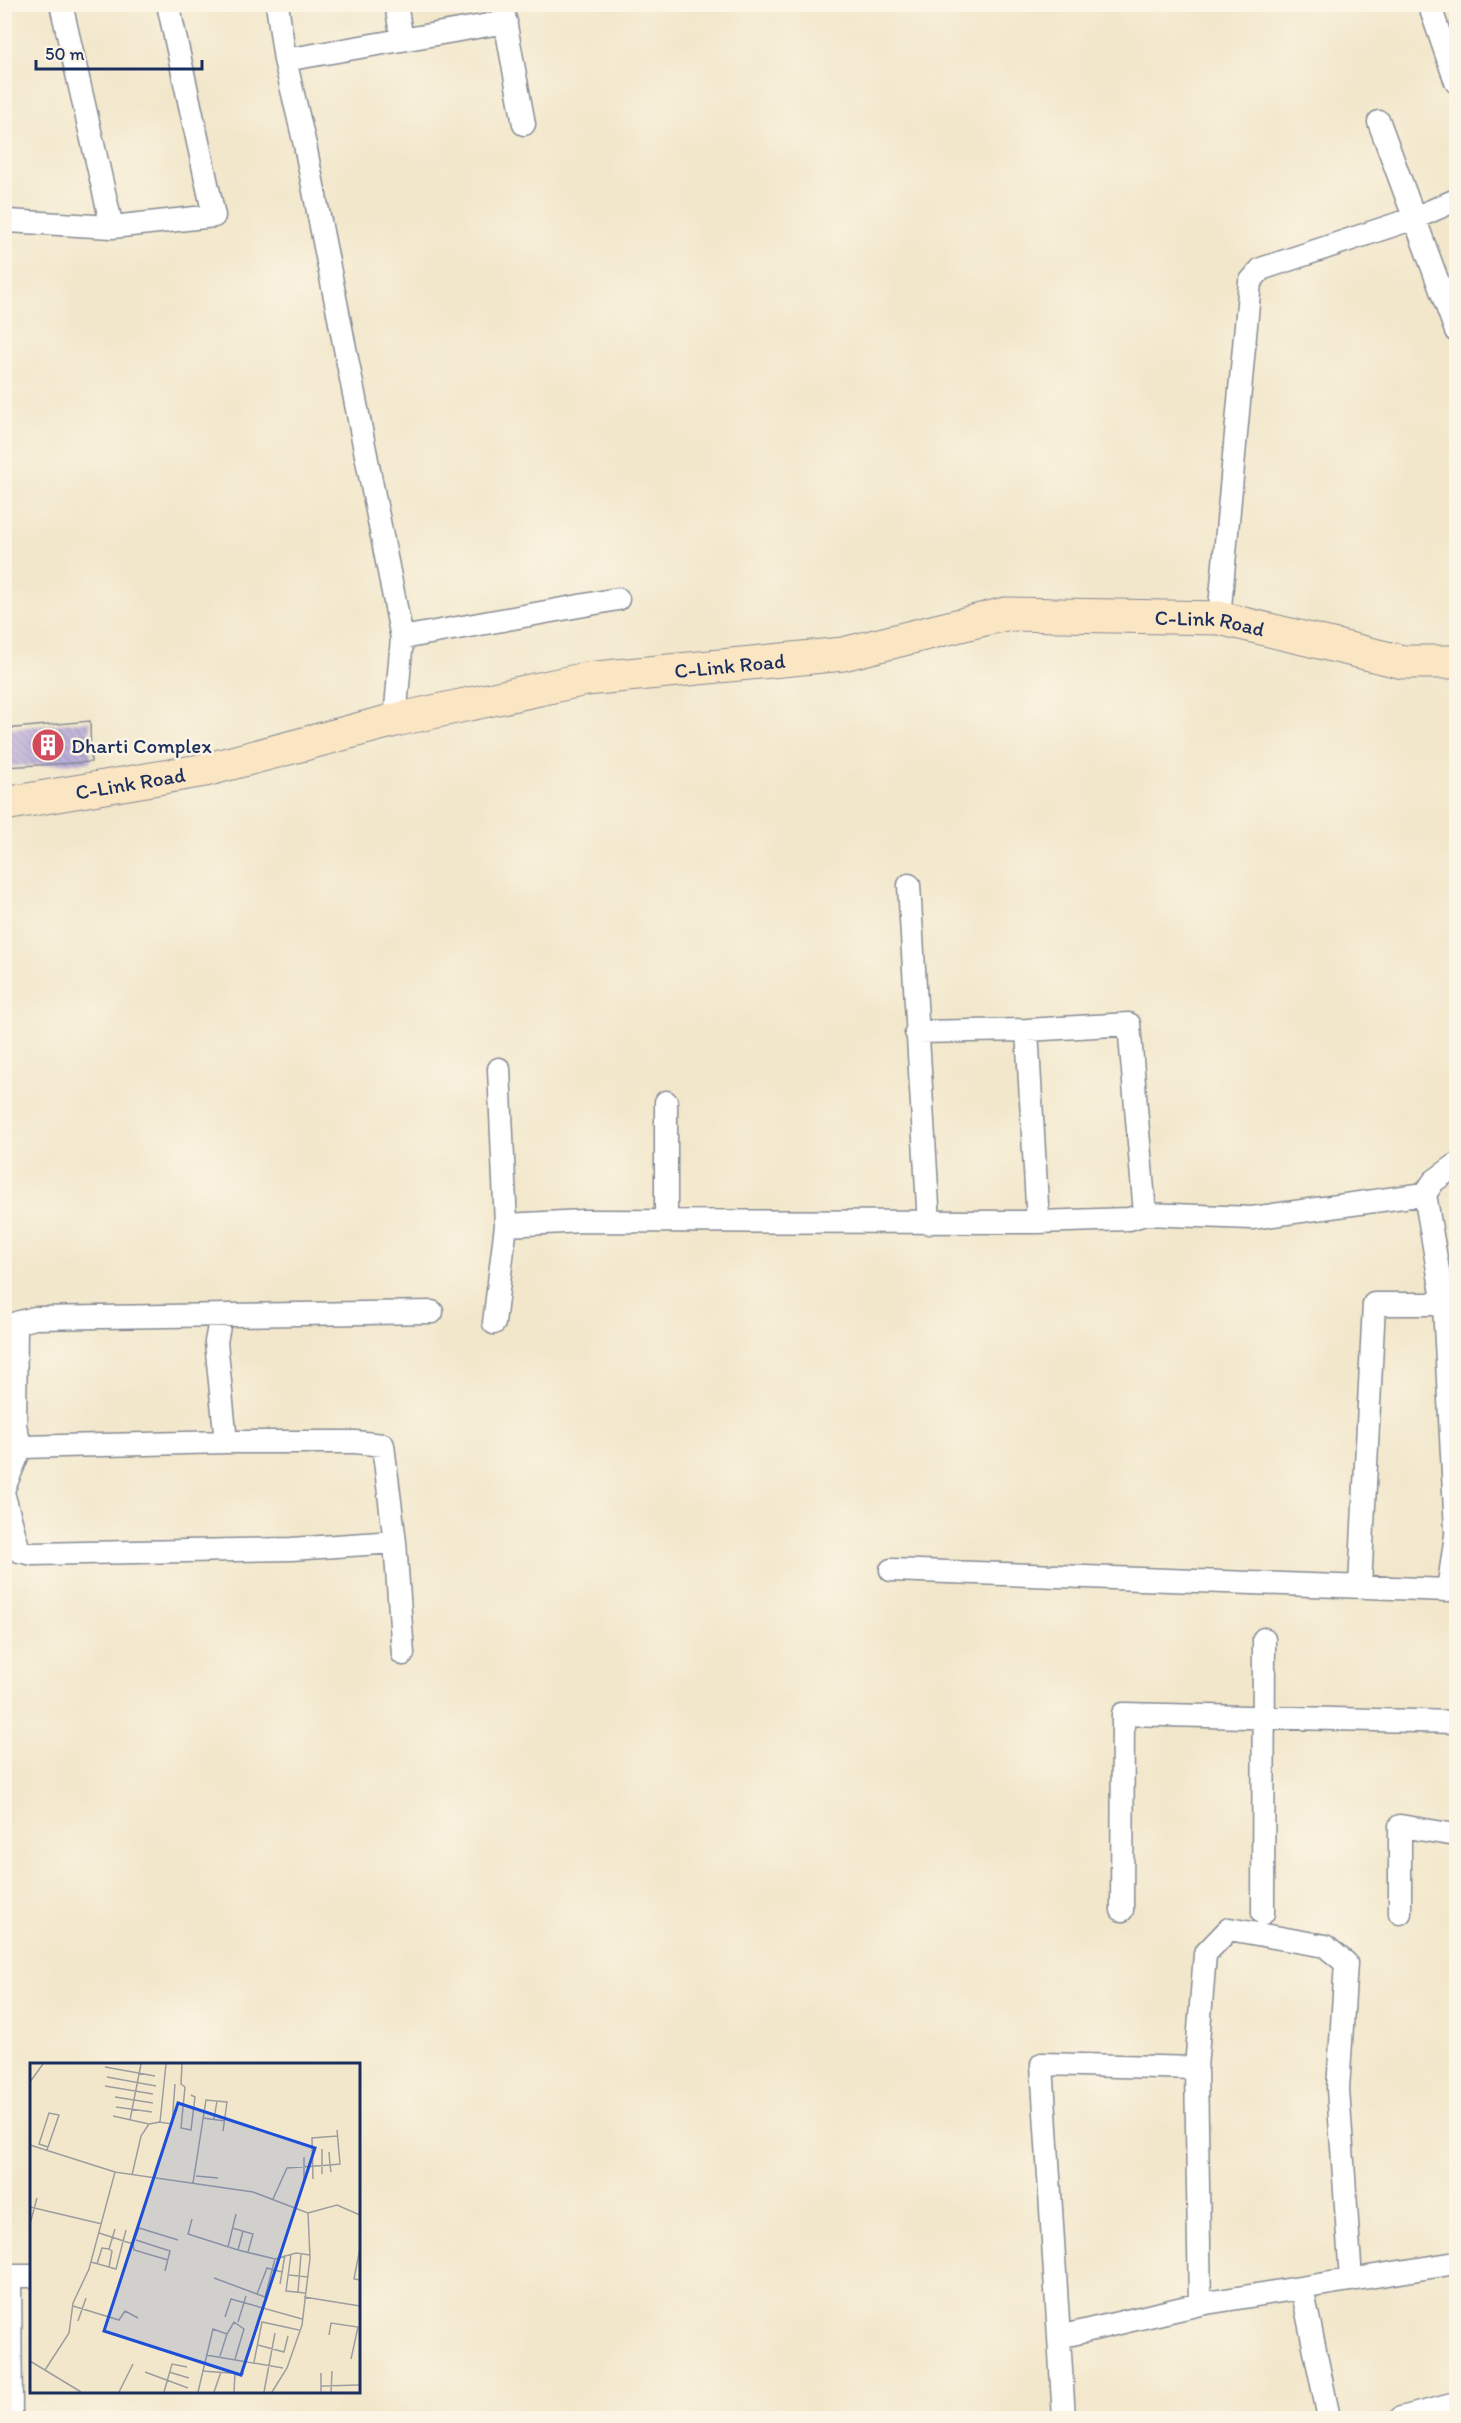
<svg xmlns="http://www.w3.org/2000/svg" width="1461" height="2423" viewBox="0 0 1461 2423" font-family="Itim,sans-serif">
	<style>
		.building { fill: url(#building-back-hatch) }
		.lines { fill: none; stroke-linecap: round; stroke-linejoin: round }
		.street-casing { stroke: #868b94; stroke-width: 25 }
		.secondary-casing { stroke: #868b94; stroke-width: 35 }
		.street { stroke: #fff; stroke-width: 22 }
		.secondary { stroke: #fbe6c4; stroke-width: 33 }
		.labels { text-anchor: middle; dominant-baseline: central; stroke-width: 5; stroke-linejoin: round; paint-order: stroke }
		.street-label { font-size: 21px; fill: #1b2f5e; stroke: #fcf5e5 }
		.poi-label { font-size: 21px; fill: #1b2f5e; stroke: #fcf5e5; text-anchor: start }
		.inset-road { fill: none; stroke: #9c9d9f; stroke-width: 1.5 }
		.view { fill: #1d4ed8; fill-opacity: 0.15; stroke: #1d4ed8; stroke-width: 3 }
		.inset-edge { fill: none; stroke: #1b2f5e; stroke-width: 3 }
	</style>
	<defs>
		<pattern id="building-back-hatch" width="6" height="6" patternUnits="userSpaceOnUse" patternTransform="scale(1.5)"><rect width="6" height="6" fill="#bcafd9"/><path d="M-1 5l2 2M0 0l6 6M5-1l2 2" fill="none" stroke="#988fb3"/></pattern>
	</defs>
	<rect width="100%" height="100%" fill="#fcf5e5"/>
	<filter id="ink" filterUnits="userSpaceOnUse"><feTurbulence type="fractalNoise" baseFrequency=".0167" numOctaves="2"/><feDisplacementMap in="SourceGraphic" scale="12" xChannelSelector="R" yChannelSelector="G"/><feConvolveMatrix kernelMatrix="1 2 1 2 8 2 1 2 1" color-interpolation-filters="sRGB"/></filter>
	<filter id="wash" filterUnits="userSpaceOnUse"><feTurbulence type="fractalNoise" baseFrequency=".008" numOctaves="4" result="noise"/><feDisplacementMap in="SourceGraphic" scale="24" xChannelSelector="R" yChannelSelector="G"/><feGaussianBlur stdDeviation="1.35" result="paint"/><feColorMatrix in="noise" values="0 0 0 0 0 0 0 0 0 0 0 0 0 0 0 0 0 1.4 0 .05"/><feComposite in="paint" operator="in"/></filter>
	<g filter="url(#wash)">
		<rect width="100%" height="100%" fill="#f2e7cb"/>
		<g id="blocks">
			<path class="building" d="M90 721 91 762 4 767V729Z"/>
		</g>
	</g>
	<g filter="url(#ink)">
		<use href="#blocks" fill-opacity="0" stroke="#868b94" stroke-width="1.5"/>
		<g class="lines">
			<g class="street-casing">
				<path id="street" d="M61 4 112 227 214 216 168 4
					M277 4 285 60 305 145 402 638 395 720
					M396 4 402 40
					M502 4 524 124
					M1429 4 1456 82
					M285 60 506 22
					M1379 122 1456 331
					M7 221 112 227
					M1219 618 1250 282 1261 269 1415 218 1456 200
					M402 638 618 599
					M909 885 929 1223
					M1027 1030 1038 1222
					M916 1032 1027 1030 1129 1024 1145 1214
					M499 1069 506 1225 583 1221 1038 1222 1129 1219 1145 1214 1252 1218 1425 1194
					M1456 1165 1434 1181 1425 1194 1444 1305 1456 1530
					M666 1220V1102
					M221 1315 216 1342 226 1442
					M494 1323 506 1225
					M21 1447 226 1442H355L383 1445 395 1542 403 1654
					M4 1488 21 1447 15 1426 16 1323 35 1318 432 1312
					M4 1496 19 1551 33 1554 291 1549 395 1542
					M891 1570 1448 1590 1456 1535
					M1360 1586 1374 1304H1456
					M1122 1910 1123 1714 1456 1722
					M1263 1913 1264 1639
					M1400 1913V1826L1456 1835
					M1196 2068 1205 1954 1229 1929 1325 1946 1346 1963 1338 2089 1351 2280
					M4 2276H32
					M10 2276 11 2418
					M1302 2288 1329 2418
					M1059 2337 1200 2304 1456 2263
					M1064 2418 1042 2064 1196 2068 1200 2304
					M1401 2418 1456 2404"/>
			</g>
			<g class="secondary-casing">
				<g id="secondary">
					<path id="s1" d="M4 804 205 770 395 720 586 679 843 654 1005 614 1219 618 1403 662H1456"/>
				</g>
			</g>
			<use href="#street" class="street"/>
			<use href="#secondary" class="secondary"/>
		</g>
	</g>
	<defs>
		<g id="building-disc" transform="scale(1.725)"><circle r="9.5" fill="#d1495b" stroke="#fcf5e5"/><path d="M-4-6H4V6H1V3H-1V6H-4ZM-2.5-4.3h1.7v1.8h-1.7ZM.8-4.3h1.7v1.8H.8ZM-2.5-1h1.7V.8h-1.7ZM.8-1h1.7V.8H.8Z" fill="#fff"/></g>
	</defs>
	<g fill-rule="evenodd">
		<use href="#building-disc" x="48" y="745"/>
	</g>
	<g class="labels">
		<g class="street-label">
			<text stroke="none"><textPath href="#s1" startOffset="1226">C-Link Road</textPath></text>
			<text stroke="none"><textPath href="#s1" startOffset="740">C-Link Road</textPath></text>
			<text stroke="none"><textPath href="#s1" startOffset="128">C-Link Road</textPath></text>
		</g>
		<g class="poi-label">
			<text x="71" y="745">Dharti Complex</text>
		</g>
	</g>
	<g transform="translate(30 2063)">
		<rect width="330" height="330" fill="#f2e7cb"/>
		<path class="inset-road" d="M152 1 151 21 155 24 151 65 161 67 165 34 161 32M75 4 125 13M77 14 126 23M0 19 13 1M75 23 123 31M85 34 123 40M86 44 122 49M83 53 119 61 111 73 102 112M173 55 195 58M184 56 187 38M100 57 111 1M129 59 142 61 145 21M119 61 130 59 136 1M0 82 85 109M292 86V111M17 87 18 84 29 52 19 50 9 81 18 84M274 94V117M301 109 300 102 310 101 307 67M166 113 188 115M283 116 282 75 307 73M163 120 176 37 197 39 193 68M243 136 257 105 300 102 299 89M0 144 72 161M278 150 307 142 330 152M162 156 158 171 208 187 245 196 266 190 280 192M0 161 7 135M202 165 223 171 218 189M69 170 103 181M106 177 140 188 135 208M103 181 109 165 148 177M103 181 104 187 138 197M198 184 206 151M330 185 324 216 330 217M79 186 85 166M208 187 213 168M261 191 256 228 275 230M61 199 86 206 96 167M67 201 72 185 79 186 82 188 79 204M259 212 278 214M184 215 235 234 245 196M250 221 255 192M268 229 271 191M227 231 237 205 252 209M274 234 330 243M43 243 89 257 95 248 108 255M195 254 201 236 272 256M48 258 56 235M208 259 216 233M197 271 204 259 214 266 205 296M299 272 301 260 328 264 321 296M228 282 254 289 258 273M176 292 253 305M0 298 51 329M224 299 232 259 269 267M15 307 39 270 43 240 59 206 85 109 223 129 278 150 280 195 272 262 257 305 242 329M172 308 214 311M115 309 158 325M139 309 159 315M291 323 330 322M89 329 103 301M134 329 142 301 157 304M168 329 183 266 197 271 190 293M184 329 191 309M204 329 205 310M234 329 245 270M291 329V310M301 329 302 308"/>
		<path class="view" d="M148 40 285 85 211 312 74 268Z"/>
		<rect width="330" height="330" class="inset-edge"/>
	</g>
	<rect width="1461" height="2423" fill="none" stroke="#fcf5e5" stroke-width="24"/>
	<path d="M36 60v9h166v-9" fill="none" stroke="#1b2f5e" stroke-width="3"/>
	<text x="45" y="60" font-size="18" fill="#1b2f5e" stroke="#fcf5e5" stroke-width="4.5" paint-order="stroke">50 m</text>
</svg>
